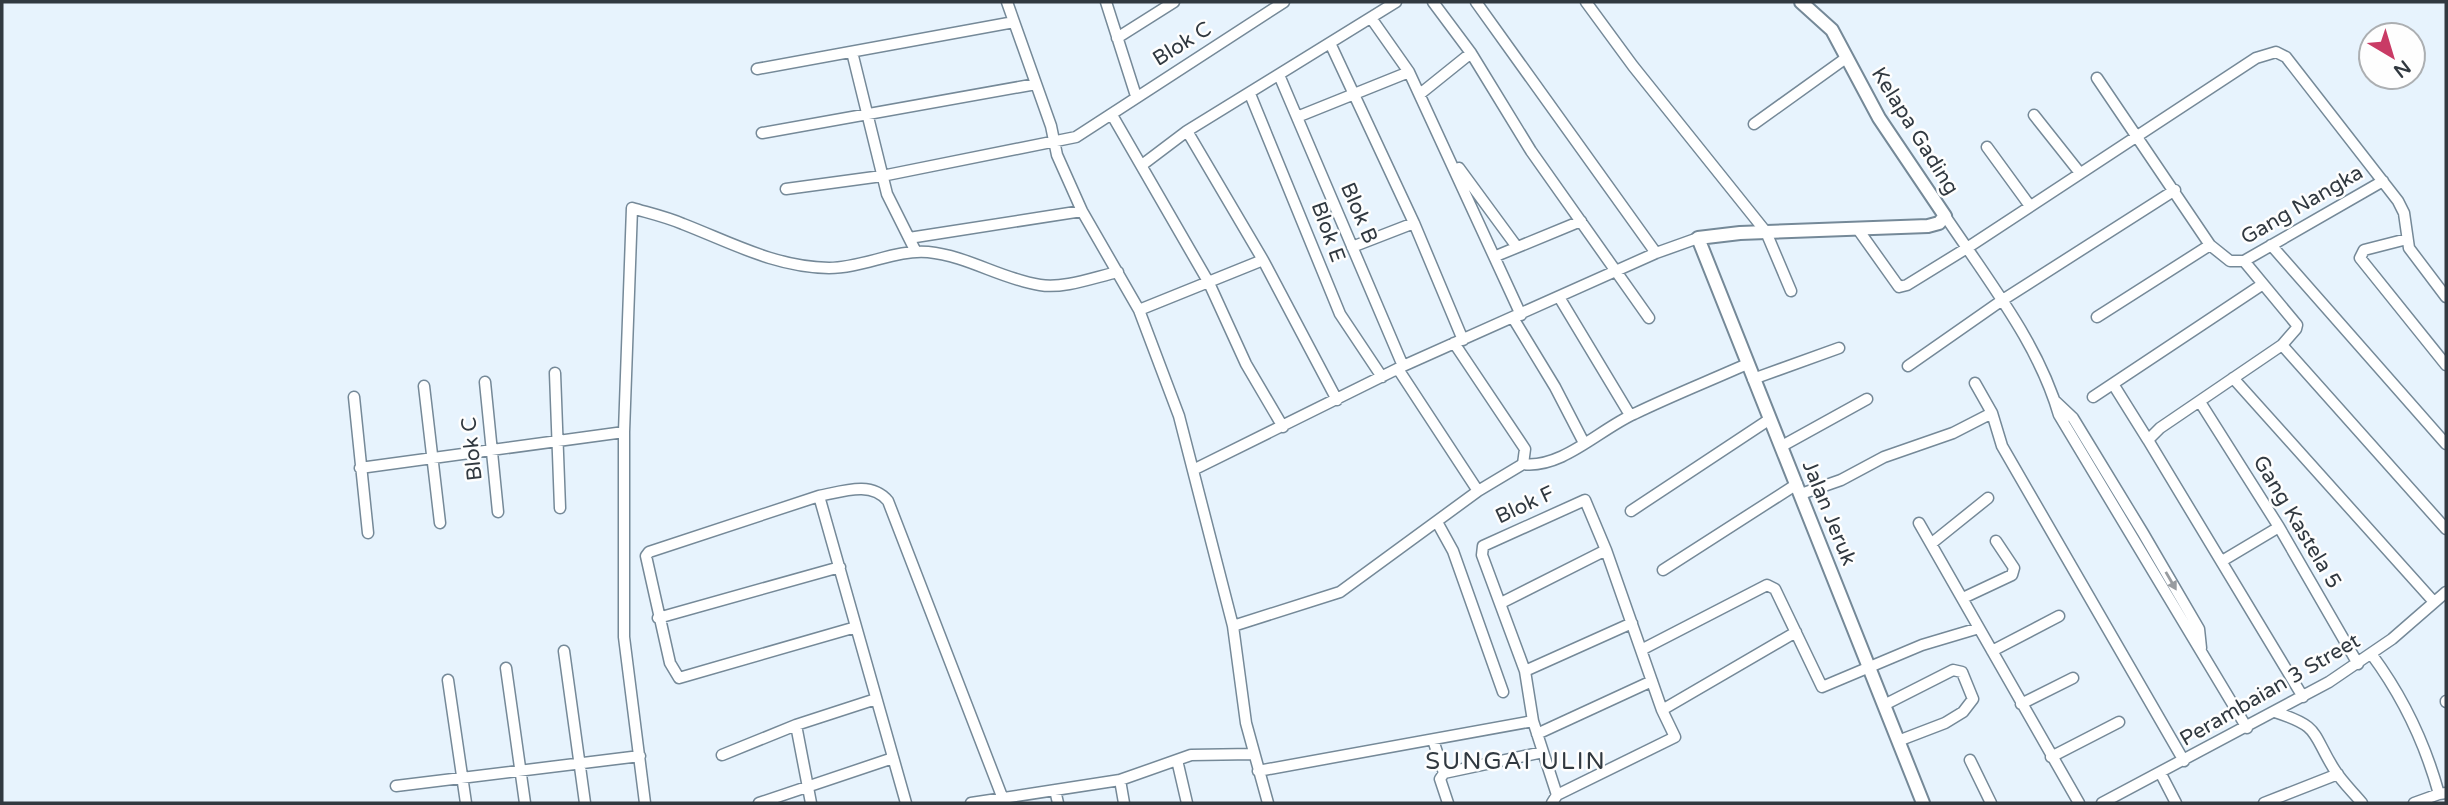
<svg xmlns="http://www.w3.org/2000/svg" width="2448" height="805" viewBox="0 0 2448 805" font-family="'Varela Round',sans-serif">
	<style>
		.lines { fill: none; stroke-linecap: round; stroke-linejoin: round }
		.minor-casing { stroke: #758998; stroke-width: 13 }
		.tertiary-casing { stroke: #758998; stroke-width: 16 }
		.minor { stroke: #fff; stroke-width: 10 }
		.tertiary { stroke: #fff; stroke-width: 12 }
		.oneway { fill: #989ca0 }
		.labels { text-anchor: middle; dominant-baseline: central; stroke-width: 5; stroke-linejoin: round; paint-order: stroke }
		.street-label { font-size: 21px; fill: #313940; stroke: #fefefe }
		.quarter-label { font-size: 24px; letter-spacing: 2px; fill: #313940; stroke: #fefefe }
	</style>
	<rect width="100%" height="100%" fill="#e7f3fd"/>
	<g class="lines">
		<g class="minor-casing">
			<path id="minor" d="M1007 2 1051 126 1057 155 1082 211 1139 310 1179 416 1233 626 1246 723 1268 803
				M1106 2 1136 96
				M1433 2 1471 53 1531 151 1649 318
				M1476 2 1656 253
				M1586 2 1633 66 1766 232 1791 291
				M1371 18 1409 72 1521 315
				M1117 38 1174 2
				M1330 43 1414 223 1463 340
				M852 52 887 194 916 252
				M757 69 1014 22
				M1279 75 1403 366
				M2097 78 2210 245 2230 261H2244L2383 181
				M1250 94 1340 314 1382 377
				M1420 94 1471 53
				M1112 115 1209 283 1246 364 1283 427
				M2034 115 2080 173
				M1297 117 1409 72
				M1754 124 1846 58
				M1187 131 1263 260 1337 400
				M762 133 1036 84
				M1987 147 2030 206
				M1142 165 1187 131 1396 2
				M1459 168 1517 247
				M786 189 882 176 1076 137 1284 2
				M1945 216 1967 248 2256 58 2276 52 2286 57 2398 201 2404 213 2409 248 2446 297
				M1857 228 1899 287 1907 285 1967 248C2003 301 2041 353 2059 415L2247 728
				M909 238 1082 211
				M2407 239 2364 250 2360 258 2446 365
				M2271 245 2446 444
				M1352 247 1414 223
				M1496 256 1581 221
				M2244 261 2297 325 2296 329 2282 345 2160 428 2148 440 2303 697
				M1559 297 1630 415
				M1139 310 1263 260
				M2097 317 2210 245
				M1513 318 1555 387 1584 443
				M2282 345 2446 529
				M1908 366 2001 301 2175 190
				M1398 369 1478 491
				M555 373 560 508
				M2233 378 2434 602
				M1753 379 1839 348
				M485 382 498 512
				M1975 383 1992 413 2002 446 2184 761
				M2113 384 2148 440
				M424 386 440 523
				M354 397 368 533
				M2093 397 2263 284
				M2055 401 2073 418 2143 533 2199 629 2201 648
				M2200 402 2279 527 2358 664
				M1782 446 1867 399
				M1523 464C1562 469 1600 429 1634 414 1671 396 1709 381 1747 364
				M360 468 624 432
				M1193 470 1403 366 1656 253 1698 238
				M1801 494 1841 480 1884 457 1953 433 1992 413
				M819 496C841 492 871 480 888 501L1003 799
				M1631 511 1770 419
				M1437 522 1453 551 1503 692
				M1919 523 2079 803
				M1932 543 1988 498
				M2222 561 2279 527
				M1663 570 1797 484
				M1963 598 2012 575 2014 568 1996 541
				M1501 603 1606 550
				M658 618 840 567
				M1233 626 1340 592 1478 491 1523 464 1525 449 1454 343
				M856 627 679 678 670 663 646 556 649 552 819 496 906 803
				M1641 650 1767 585 1775 589 1822 687 1922 645 1979 628
				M564 651 585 803
				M1992 651 2059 616
				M2372 655C2403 697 2425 743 2439 794L2446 793
				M506 668 525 803
				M1525 671 1632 623
				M448 680 466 803
				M2446 701V702
				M2021 704 2073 678
				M1884 705 1953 670 1962 672 1973 699 1963 712 1945 723 1898 741
				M1662 710 1796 632
				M2275 712C2321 727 2311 732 2334 769 2342 782 2353 792 2362 803
				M796 725 811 803
				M1537 734 1652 681
				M1433 740 1444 773 1440 779 1448 803
				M722 755 796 725 876 699
				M2051 757 2119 722
				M1177 760 1187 803
				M1970 760 1991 803
				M1258 771 1533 721
				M1444 773 1543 752
				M2161 774 2176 803
				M1120 780 1124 803
				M396 786 640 756
				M1055 790 1058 803
				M645 803 624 637V432L632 208C649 213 667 217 683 224 732 243 775 267 829 268 863 268 896 249 928 252 968 256 1001 279 1040 285 1064 289 1095 277 1118 272
				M759 803 893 758
				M971 803 1120 780 1191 755 1253 754
				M1552 803 1557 795 1675 737 1662 710 1606 550 1585 500 1483 546 1482 555 1525 671 1533 721 1557 795
				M2102 803 2329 682 2392 639 2446 592
				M2264 803 2338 774
				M2414 803 2439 794"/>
		</g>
		<g class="tertiary-casing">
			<path id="tertiary" d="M1801 2 1832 30 1879 118 1945 216 1939 223 1928 226 1740 233 1698 238 1923 803"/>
		</g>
		<use href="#minor" class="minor"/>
		<use href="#tertiary" class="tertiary"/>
	</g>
	<defs><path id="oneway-solid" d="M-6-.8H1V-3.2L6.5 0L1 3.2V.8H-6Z" transform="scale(1.75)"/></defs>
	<use class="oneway" href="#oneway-solid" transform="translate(2171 581) rotate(60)"/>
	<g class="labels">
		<g class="street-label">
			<text transform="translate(1182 44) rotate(-32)">Blok C</text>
			<text transform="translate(1915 131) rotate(58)">Kelapa Gading</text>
			<text transform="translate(2302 205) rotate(-30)">Gang Nangka</text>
			<text transform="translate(1359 213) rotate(67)">Blok B</text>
			<text transform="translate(1328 232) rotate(70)">Blok E</text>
			<text transform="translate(472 449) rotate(-96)">Blok C</text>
			<text transform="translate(1525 505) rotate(-25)">Blok F</text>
			<text transform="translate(1829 513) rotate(68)">Jalan Jeruk</text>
			<text transform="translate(2297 522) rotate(59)">Gang Kastela 5</text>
			<text transform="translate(2270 690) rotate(-30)">Perambaian 3 Street</text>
		</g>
		<g class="quarter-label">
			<text x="1516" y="761">SUNGAI ULIN</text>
		</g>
	</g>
	<rect width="2448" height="805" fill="none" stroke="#313940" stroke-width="7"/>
	<g transform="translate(2392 56) rotate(142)"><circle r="33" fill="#fefefe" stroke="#acafb2" stroke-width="2"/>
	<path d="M0-5L12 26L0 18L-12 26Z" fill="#c93b65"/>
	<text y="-10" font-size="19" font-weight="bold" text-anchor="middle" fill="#313940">N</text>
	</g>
</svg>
